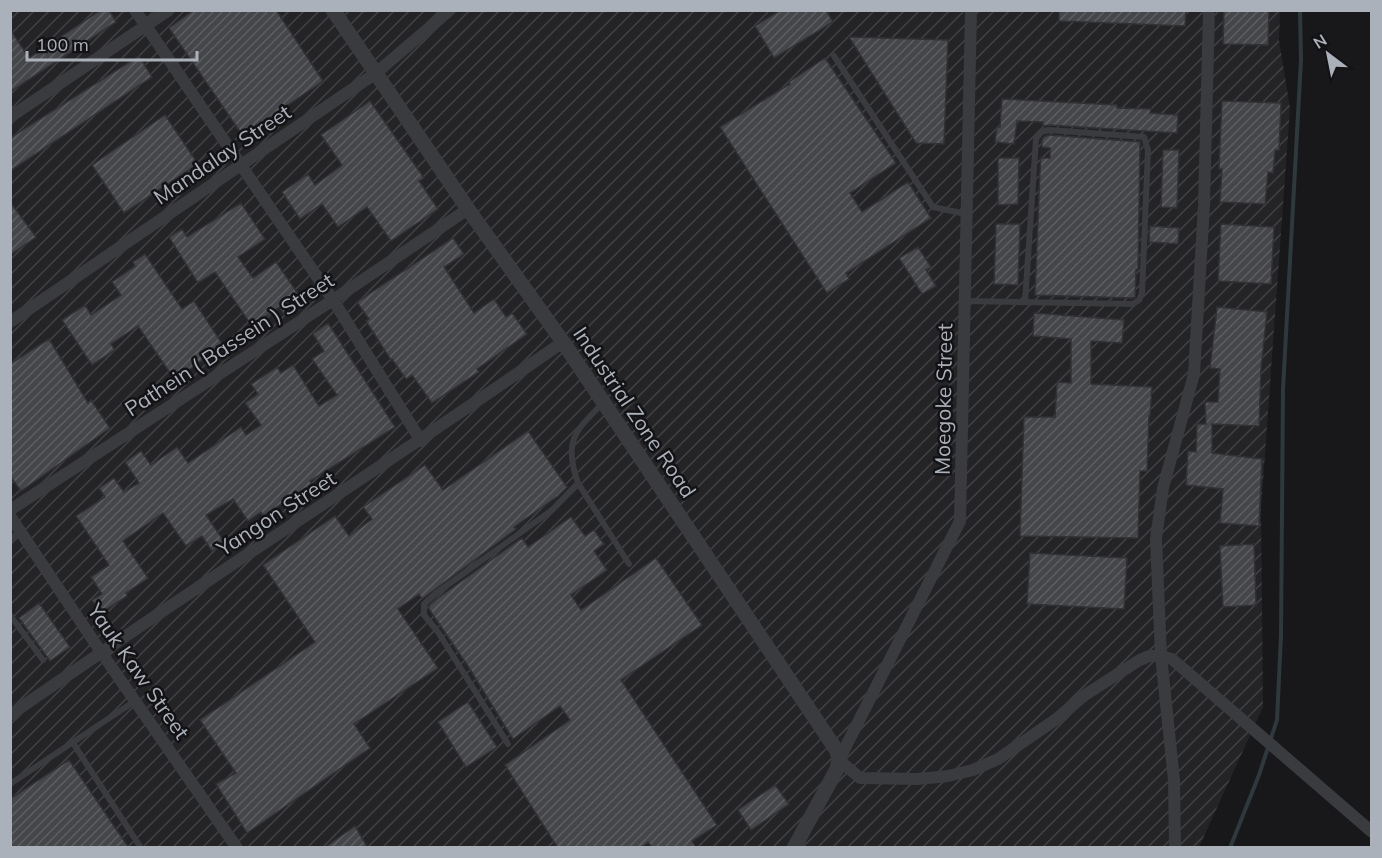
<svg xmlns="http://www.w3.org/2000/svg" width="1382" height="858" viewBox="0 0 1382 858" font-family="Mulish,sans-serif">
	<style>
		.industrial { fill: url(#industrial-furrows) }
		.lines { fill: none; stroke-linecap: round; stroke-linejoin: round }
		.stream { stroke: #2e393e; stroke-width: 4 }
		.building { fill: url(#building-hatch); stroke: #323236; stroke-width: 1.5 }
		.service { stroke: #393b3f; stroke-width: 6 }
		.minor { stroke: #393b3f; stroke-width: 12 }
		.tertiary { stroke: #393b3f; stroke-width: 15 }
		.labels { text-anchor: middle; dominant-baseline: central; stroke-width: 5; stroke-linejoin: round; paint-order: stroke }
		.street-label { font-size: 21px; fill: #abb1ba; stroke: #131315 }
	</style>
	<defs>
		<pattern id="industrial-furrows" width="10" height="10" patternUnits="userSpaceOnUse" patternTransform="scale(1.5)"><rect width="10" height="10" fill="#242427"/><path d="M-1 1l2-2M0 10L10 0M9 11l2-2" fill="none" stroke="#414144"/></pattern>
		<pattern id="building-hatch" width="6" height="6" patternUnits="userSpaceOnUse" patternTransform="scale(1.5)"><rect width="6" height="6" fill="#45464a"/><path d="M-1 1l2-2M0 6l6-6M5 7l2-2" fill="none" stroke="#5d5e62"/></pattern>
	</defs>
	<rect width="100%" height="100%" fill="#18181a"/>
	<path class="industrial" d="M10 11H1280L1279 40 1290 108 1261 509 1263 707 1199 847H11Z"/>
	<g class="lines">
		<path class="stream" d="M1230 848 1259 775 1277 720 1281 635 1283 389 1301 60 1300 10"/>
	</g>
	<path class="building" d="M101 10H109L116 22 10 92V29L29 58Z
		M194 10H276L323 81 243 136 169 28Z
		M781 10H826L833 22 774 58 755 26Z
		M1059 10H1186L1185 26 1059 21Z
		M1224 10H1269L1268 45 1223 44Z
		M849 37 948 40 944 144 916 143Z
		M139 56 152 77 10 171V138Z
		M825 58 896 163 850 193 862 212 908 182 931 218 846 273 849 279 827 293 720 127 790 84 789 82Z
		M1002 99 1117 105V108L1151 109 1150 113 1178 115 1177 133 1049 125 1043 126V122L1017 121 1014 144 995 142 997 127H1000Z
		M370 101 424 178 419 181 438 209 391 241 367 207 338 227 322 204 300 219 282 192 308 174 315 185 342 165 321 135Z
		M1222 101 1281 103 1279 150H1275L1273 173 1268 172 1265 204 1220 202 1222 169H1219Z
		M165 115 198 164 124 213 92 165Z
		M1049 135 1140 142 1138 269H1136L1135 297 1132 298 1035 295 1040 170 1041 158H1050V148L1042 147V140L1044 137Z
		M1163 150H1179L1177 208 1161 207Z
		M998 158H1019L1018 204 998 205Z
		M10 202 36 237 10 255Z
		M241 203 265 239 238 257 253 278 276 262 303 301 284 314 279 307 252 326 215 272 198 283 169 237 182 229 187 237Z
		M996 224H1020L1018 285 994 284Z
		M1221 224 1274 227 1271 284 1218 281Z
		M1150 226 1179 228 1178 244 1149 242Z
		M453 238 464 254 444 267 474 313 494 299 506 317 512 313 527 334 477 369 479 372 432 403 412 375 406 379 392 359 391 360 366 321 369 319 357 302Z
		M918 247 931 267 926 270 936 286 922 294 899 258Z
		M145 254 182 309 194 301 223 345 175 380 138 326 111 344 115 350 92 365 62 320 85 305 91 315 121 295 112 282 135 266 133 262Z
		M1217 307 1267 312 1261 369 1259 426 1212 424V453L1262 459 1259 526 1220 523 1223 489 1186 485 1188 451 1196 452 1197 424H1206L1205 402H1218L1220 369 1210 368Z
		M1034 313 1124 320 1122 343 1091 341V384L1152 387 1150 416H1149L1147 471H1140L1138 538 1020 536 1024 417H1055L1057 382 1071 383V339L1033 336Z
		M328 323 395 427 310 481 312 484 263 516 261 512 248 521 233 499 206 515 225 543 212 551 202 536 186 546 163 513 123 541 148 578 126 593 127 596 101 613 92 600 102 594 91 577 109 565 76 516 105 497 99 488 114 478 124 492 139 483 125 462 141 451 151 465 177 447 188 463 241 427 246 435 261 425 245 403 258 394 251 384 277 367 281 373 293 365 319 406 337 395 312 359 324 351 313 334Z
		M49 339 88 403 91 400 110 428 21 491 10 476V364Z
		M528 431 567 487 558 496 514 527 516 529 422 599 419 594 398 609 438 668 354 724 370 748 247 833 216 784 236 773 200 720 315 642 263 565 335 516 349 536 372 519 363 507 425 465 443 490Z
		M571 517 585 536 594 530 604 544 594 551 607 570 571 595 581 610 656 558 702 625 621 680 717 825 692 841 696 848H652L648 842 641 848H558L505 765 570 720 560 706 513 739 468 666 429 609V606L438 598 522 538 528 547Z
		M1254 544 1256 605 1223 607 1220 546Z
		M1030 553 1127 558 1124 609 1027 604Z
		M39 603 70 647 50 661 19 618Z
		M468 702 497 747 466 767 438 722Z
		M69 760 129 848H10V799Z
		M775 785 789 804 751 830 738 810Z
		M355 826 368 848H324Z"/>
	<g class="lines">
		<path class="service" d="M834 56 933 207 966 214
			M965 301 1133 304 1139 300 1142 293 1148 150 1144 137 1049 130 1041 132 1036 139 1025 302
			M603 403C575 431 563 441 578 483L629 564
			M10 539 20 532
			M10 615 43 660
			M73 743 141 848
			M508 744 438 632 424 615V604L435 594 552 510 578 483
			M10 784 135 701"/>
		<path class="minor" d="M135 10 333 300 421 441
			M971 10 960 521 839 760 860 778 918 779 948 776 973 770 998 759 1055 720 1085 695 1138 661 1149 656H1161L1172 659 1372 832
			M10 117 169 10
			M10 322 376 73 450 10
			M10 510 333 300 468 209
			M10 516 101 652 237 848
			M10 715C193 588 380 469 563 342
			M1175 848 1174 780 1161 656 1156 539 1163 488 1194 374 1204 205 1209 10"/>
		<path class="tertiary" d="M333 10 468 209 563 342 837 751 839 760 837 769 794 848"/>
	</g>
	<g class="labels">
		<g class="street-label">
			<text transform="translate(222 154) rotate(-34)">Mandalay Street</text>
			<text transform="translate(229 344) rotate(-33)">Pathein ( Bassein ) Street</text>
			<text transform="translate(943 399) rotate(-89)">Moegoke Street</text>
			<text transform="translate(635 412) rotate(56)">Industrial Zone Road</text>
			<text transform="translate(276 513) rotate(-33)">Yangon Street</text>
			<text transform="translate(139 671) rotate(55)">Yauk Kaw Street</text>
		</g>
	</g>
	<rect width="1382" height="858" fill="none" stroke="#abb1ba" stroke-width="24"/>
	<g transform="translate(1328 54) rotate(328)" stroke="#131315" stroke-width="4.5" paint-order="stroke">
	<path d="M0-4.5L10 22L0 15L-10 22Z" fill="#abb1ba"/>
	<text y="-9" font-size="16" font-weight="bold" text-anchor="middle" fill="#abb1ba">N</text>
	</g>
	<path d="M27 51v9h170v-9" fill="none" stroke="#abb1ba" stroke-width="3"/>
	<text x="36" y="51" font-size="18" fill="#abb1ba" stroke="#131315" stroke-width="4.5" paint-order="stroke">100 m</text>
</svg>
